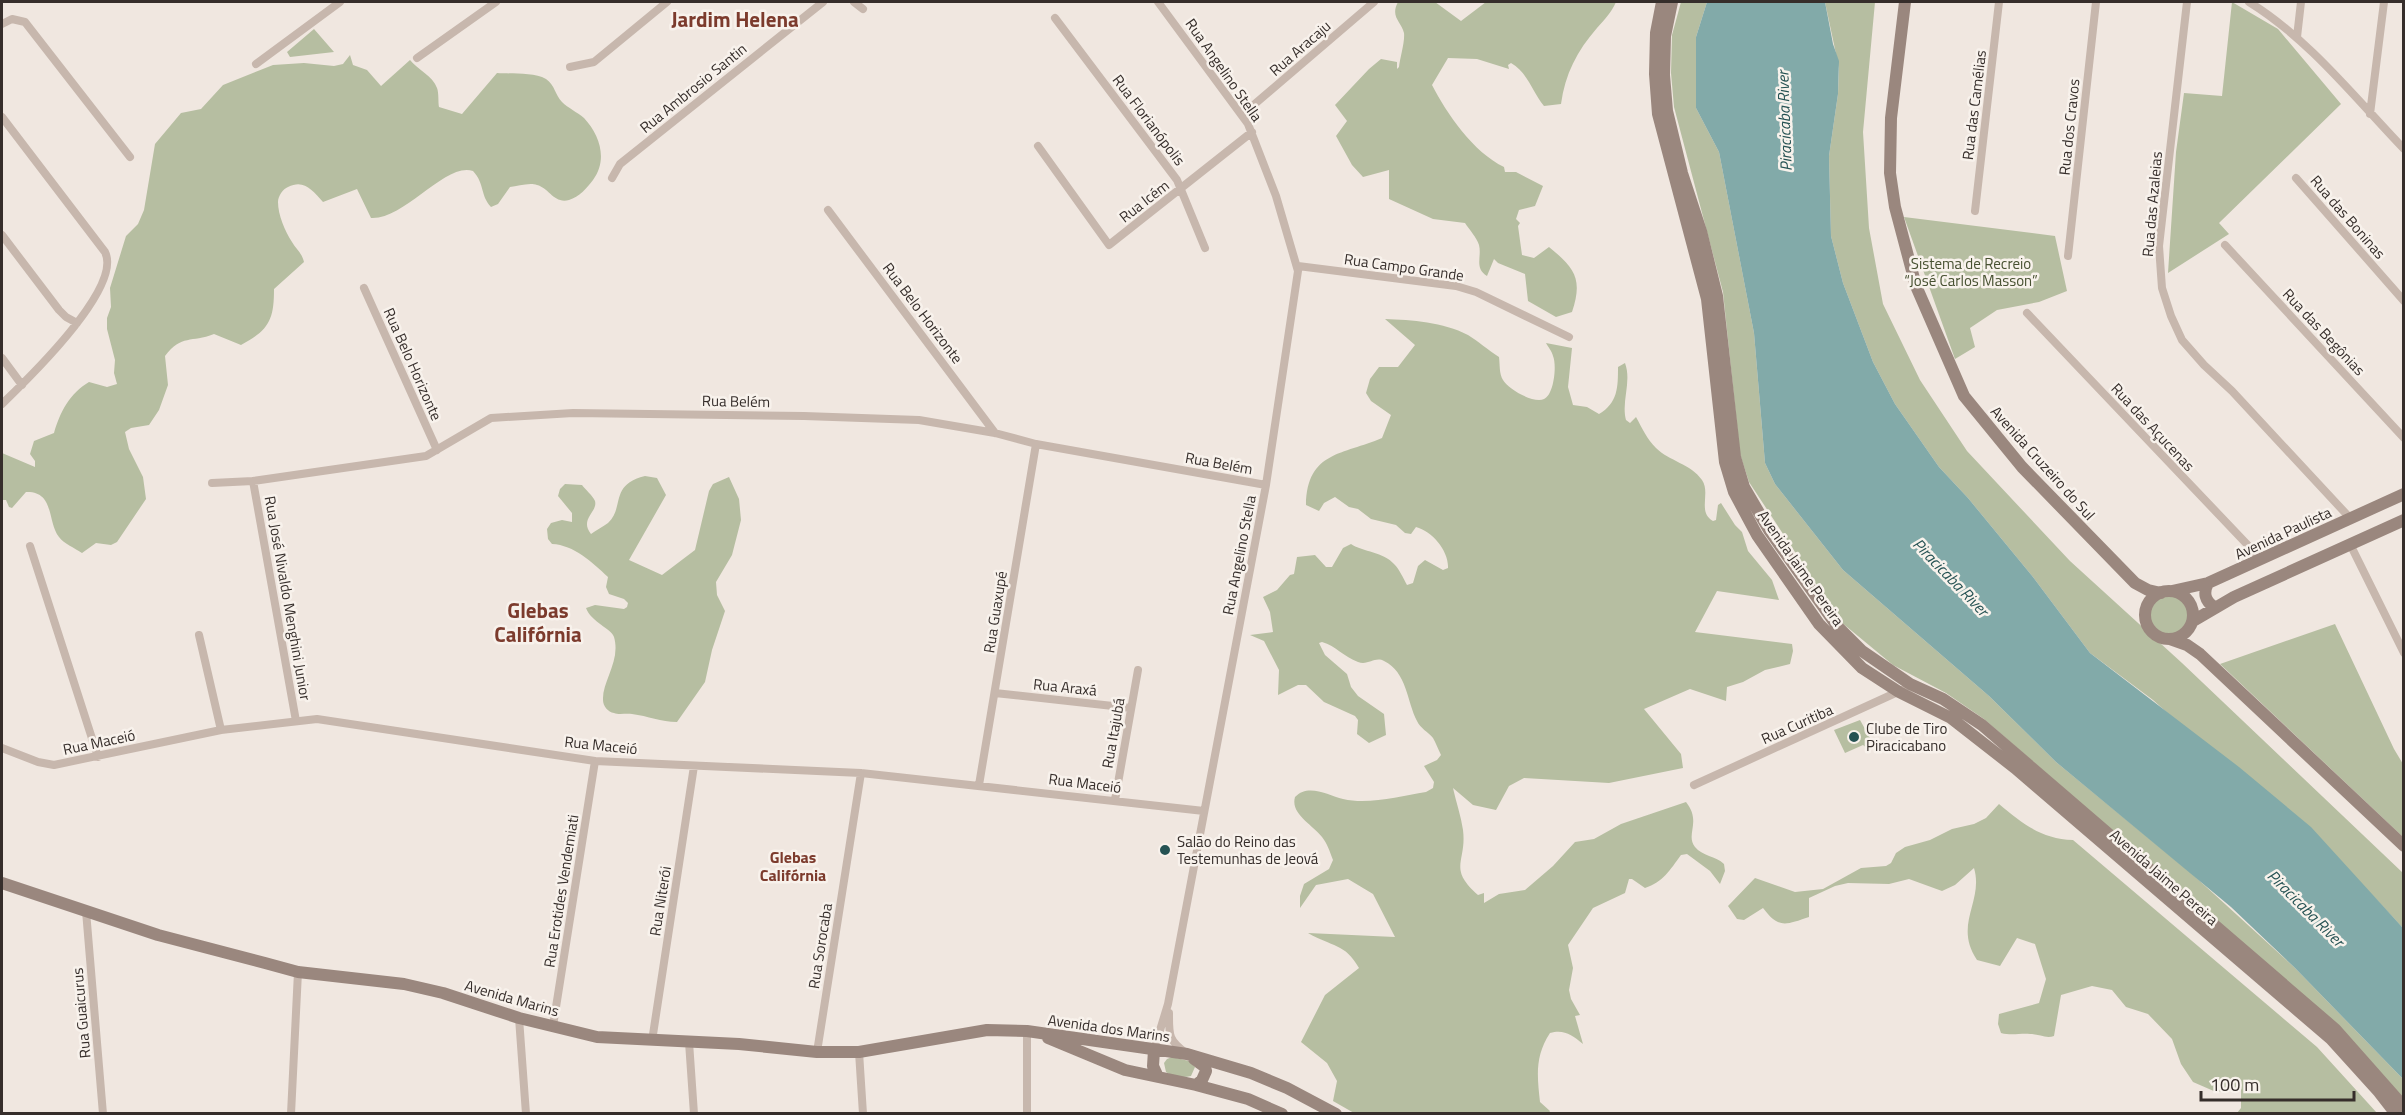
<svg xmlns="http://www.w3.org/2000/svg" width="2405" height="1115" viewBox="0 0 2405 1115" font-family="'Titillium Web',sans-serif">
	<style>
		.green { fill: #b6bea1 }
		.water { fill: #82aaa9 }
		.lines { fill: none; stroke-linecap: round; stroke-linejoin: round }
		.street { stroke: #c7b7ad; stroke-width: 8 }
		.secondary { stroke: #9a877e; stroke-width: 12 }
		.poi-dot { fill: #255253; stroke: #f8f2ec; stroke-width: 2 }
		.labels { text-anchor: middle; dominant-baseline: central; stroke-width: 5; stroke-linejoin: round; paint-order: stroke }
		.street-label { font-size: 15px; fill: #362e2b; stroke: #f8f2ec }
		.park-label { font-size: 15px; fill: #475131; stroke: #f8f2ec }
		.poi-label { font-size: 15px; fill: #362e2b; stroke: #f8f2ec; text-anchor: start }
		.water-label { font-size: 16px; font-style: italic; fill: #255253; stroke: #f8f2ec }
		.neighbourhood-label { font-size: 16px; font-weight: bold; fill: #7c3b2d; stroke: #f8f2ec }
		.district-label { font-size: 21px; font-weight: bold; fill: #7c3b2d; stroke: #f8f2ec }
	</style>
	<rect width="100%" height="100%" fill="#f0e7e0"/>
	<path class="green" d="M1398 2H1435L1461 21 1486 2H1616C1611 13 1605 19 1597 28 1577 51 1565 74 1561 104L1544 106C1532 91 1528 73 1511 63L1508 65 1509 69 1477 59 1448 58 1432 85C1447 114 1473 152 1504 167L1505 172H1516L1543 186 1535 206 1519 210 1516 219 1520 223 1518 226 1522 255 1534 258 1549 247C1575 268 1583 279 1572 312L1556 317 1528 301 1525 274 1498 263 1494 259 1487 276C1474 268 1482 257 1479 245 1477 238 1469 229 1465 223L1433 219 1389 199V170L1363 177 1352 165 1336 136 1347 121 1335 105 1369 69 1381 59 1397 62V69L1399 67C1400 58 1405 42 1404 33 1401 21 1390 17 1398 2Z
		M1681 2H1707L1696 37V108L1719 152 1754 333 1765 463 1775 484 1843 570 1989 696 2056 762 2191 873 2295 968 2403 1079V1099L2338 1027 1984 719 1946 693 1893 665 1841 622 1749 482 1740 454 1723 292 1674 107 1671 73 1672 35Z
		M1825 2H1875L1863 132 1869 228 1883 304 1920 380 1967 451 2070 561 2182 663 2403 873V928L2376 899 2153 700 2090 653 2033 577 1968 498 1939 467 1895 404 1873 362 1843 283 1831 236 1829 156 1838 94 1839 68Z
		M2232 2 2278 29 2341 104 2219 223 2229 234 2168 273 2176 152 2184 93 2222 96Z
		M314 29 334 52 290 57 287 52Z
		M350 55 353 65 367 70 381 86 410 60C417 69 433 76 437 88 439 93 438 102 439 107L462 114 497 73C511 74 533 72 546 79 555 85 555 95 562 102 568 108 577 112 584 118 600 135 608 160 593 180 587 188 579 197 569 200 554 204 549 188 537 185 530 182 518 186 510 187L498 204 491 207C480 195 485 184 473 171 445 162 405 220 371 218L357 189 323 202C312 190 304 179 288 187 283 189 278 196 278 202 278 215 285 231 292 242 296 249 302 253 304 262L274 289C274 320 269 330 241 345L214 334C191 343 182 334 165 356L168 385 159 410 149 425 131 428 125 432 129 449 143 477 146 499 117 542 111 545 96 543 82 553C75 548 64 544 59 537 47 522 55 491 26 492L12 508 9 507 6 500H2V453L35 467V461L30 454 34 441 54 433C60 412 70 393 89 382L107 387 117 384 114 373 115 360 107 329V318L111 307 110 288 126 236 138 224 144 210 155 144 181 113 201 109 223 85 273 65 304 63 334 66 343 64Z
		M1904 217 2055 236 2067 291 2039 302 1997 310 1970 328 1975 347 1955 359Z
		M1385 319C1412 320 1443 322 1468 335 1478 341 1488 350 1499 357 1500 364 1499 374 1503 380 1508 389 1534 404 1544 399 1554 395 1557 365 1553 356 1552 351 1548 347 1546 343L1572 348 1568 387 1573 405 1587 407 1599 414C1618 403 1618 387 1618 367L1625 363C1632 382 1621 401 1626 420L1630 423 1636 417C1642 428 1647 439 1656 448 1669 461 1691 464 1702 480 1711 493 1697 512 1713 521L1716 520 1718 505 1721 503 1735 525 1742 532 1748 551 1772 580 1779 600 1717 591 1695 632 1792 644 1793 651 1790 664 1765 670 1743 682 1727 687 1726 701 1690 689 1644 709 1681 754 1683 768 1609 783 1524 778 1509 786 1496 810 1473 805 1453 788C1456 802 1461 816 1463 830 1467 862 1447 868 1478 895L1484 893V903L1499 894 1525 890 1553 866 1575 842 1594 839 1621 824 1686 802C1702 822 1685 834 1695 847 1702 856 1716 856 1724 864L1725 871 1720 884 1710 871 1687 854 1681 855C1670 870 1663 882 1645 888L1632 879H1629L1625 893 1593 908 1568 945 1573 968 1569 990 1571 999 1580 1015 1575 1016 1583 1044C1572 1035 1564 1029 1550 1033 1535 1056 1537 1075 1540 1102L1550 1111 1549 1113H1354L1333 1101 1337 1081 1327 1063 1301 1042 1325 995 1359 968C1345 943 1332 947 1308 933L1395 937 1373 894 1348 879 1316 885 1300 908V896L1304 884 1329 869 1333 860C1330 852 1327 843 1322 837 1313 825 1290 814 1295 797 1308 783 1328 795 1343 799 1369 805 1400 796 1426 792L1433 788 1434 782 1424 766 1437 760 1441 755C1438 749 1436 743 1433 738 1428 732 1420 728 1417 721 1407 702 1407 672 1384 661 1375 656 1368 666 1358 662 1344 657 1336 646 1322 642L1319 643 1325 655 1347 674 1351 687 1358 696 1384 714 1386 735 1369 743 1357 734 1358 720 1355 716 1324 702 1306 685H1298L1278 695 1279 670 1264 641 1250 635 1273 632 1270 612 1263 597 1277 590 1290 575 1294 574 1297 557 1315 555 1326 567H1332L1343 548 1351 544C1363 552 1384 552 1394 564 1400 570 1403 578 1407 585L1413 583 1418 566 1425 560 1443 570 1448 568C1449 551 1432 531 1416 527L1411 534 1405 533 1396 525 1371 519 1358 509 1349 507 1335 497 1324 503 1319 511 1306 505C1307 451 1343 455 1382 438L1391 415 1371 401 1366 393 1370 379 1379 367H1398L1415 345Z
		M645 476 657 478 666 495 629 560 662 575 695 550 709 491 713 484 729 477 739 499 741 520 732 555 716 582 717 595 725 611 712 650 705 682 677 722C661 722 648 716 632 714 626 713 619 715 614 713 608 712 603 706 603 700 602 681 621 661 614 637 612 629 591 622 586 608L595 605 624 609 627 607 628 603 624 599 609 594 606 587 608 577C592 562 574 545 552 544L548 539 547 529 551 523 562 520 572 522V513L558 496 560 489 565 484 582 485C585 489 593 496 595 501 598 512 579 519 591 534 596 530 603 527 608 523 625 507 609 485 645 476Z
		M2148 615a21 21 0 1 1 42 0a21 21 0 1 1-42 0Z
		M2335 624 2394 749 2403 764V837L2220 664Z
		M1860 720 1874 745 1868 749 1863 745 1845 753 1834 730Z
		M1999 804C2022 823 2041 839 2073 840L2317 1047 2377 1113H2237L2241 1108V1089L2216 1092 2193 1082 2181 1064 2172 1039 2148 1014 2126 1007 2112 990 2092 986 2061 995 2054 1036C2046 1039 2039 1034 2030 1034 2020 1033 2012 1036 2001 1033L1998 1024 1999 1014 2039 1003 2046 979 2035 944 2017 938 2000 966 1977 960C1953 924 1984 902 1974 868L1955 885 1942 891 1909 879 1889 884 1848 883 1835 886 1809 898V917C1785 925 1779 929 1763 908L1744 920 1737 919 1728 906 1755 878 1795 892 1823 889 1861 868 1886 866 1891 863 1896 853 1905 847 1930 840 1952 829 1974 824 1986 818Z
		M1172 1057 1189 1061 1195 1067 1191 1076C1183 1078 1173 1077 1166 1072L1164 1063 1167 1059Z"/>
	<path class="water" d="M1707 2H1825L1833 44 1839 61 1838 94 1829 156 1831 236 1843 283 1873 362 1895 404 1939 467 1968 498 2033 577 2090 653 2239 767 2311 827 2403 928V1079L2295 968 2231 907 2056 762 1989 696 1843 570 1775 484 1765 463 1754 333 1719 152 1696 108V37Z"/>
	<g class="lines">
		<path class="street" d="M854 2 863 9
			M2187 2 2159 246 2162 288 2171 316 2182 340 2204 365 2232 391 2350 518
			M2249 2C2309 39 2355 98 2404 149
			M1055 18 1177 180 1205 248
			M2 24 12 19 25 22 130 157
			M2297 37 2301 2
			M417 58 496 2
			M256 64 340 2
			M570 67 594 62 667 2
			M1243 114 1374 2
			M2370 114 2384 2
			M2 117 105 252C123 288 27 380 2 404
			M1038 146 1109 245 1252 132
			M612 178 620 164 823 2
			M2296 178 2404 301
			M828 210 995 433
			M1975 211 1999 2
			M2 235 59 310 66 317 77 323
			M2225 245 2404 438
			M2068 256 2096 2
			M1298 266 1456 286 1476 292 1569 337
			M364 288 437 450
			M2027 313 2261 559
			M2 358 22 385
			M253 481 296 721
			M212 483 253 481 426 456 491 418 573 413 804 416 919 420 995 433 1036 444 1266 485
			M2350 544 2404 653
			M30 546 98 757
			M199 635 221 730
			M995 693 1131 708
			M2 748 38 762 54 765 221 730 317 719 595 761 861 773 1204 811
			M979 785 1036 444
			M1694 785 1902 690
			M1115 800 1138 670
			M86 911 103 1114
			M1169 1013C1169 1035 1168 1040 1186 1053
			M519 1018 526 1114
			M553 1026 595 761
			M1027 1031V1114
			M652 1041 694 766
			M689 1042 694 1114
			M1154 1050 1168 1004 1266 485 1298 271 1276 196 1248 124 1158 2
			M817 1052 861 773
			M859 1052 863 1114
			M291 1114 298 972"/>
		<path class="secondary" d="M1662 2 1656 33 1655 74 1658 114 1707 299 1725 462 1734 492 1757 535 1819 624 1862 668 1899 692 1951 718 2015 768 2331 1039 2379 1092 2396 1114
			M1672 2 1665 36 1664 75 1667 111 1682 173 1701 231 1717 296 1735 457 1744 487 1769 530 1837 626 1862 651 1910 684 1943 699 1982 725 2335 1029 2404 1107
			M1905 2 1891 118 1890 173 1895 207 1916 286 1964 396 2022 467 2135 583 2148 590 2161 593
			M2208 583C2203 593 2205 601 2214 607
			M2172 591 2208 583 2404 494
			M2145 615a24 24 0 1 1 48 0a24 24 0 1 1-48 0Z
			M2193 621 2234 597 2404 520
			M2170 639 2187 645 2200 654 2404 846
			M2 883 158 935 265 963 298 972 404 984 443 993 519 1018 597 1037 739 1044 817 1052H859L987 1030 1027 1031 1187 1054 1251 1073 1287 1088 1336 1114
			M1048 1038 1125 1070 1196 1085 1248 1099 1282 1114
			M1154 1050 1153 1066 1158 1077
			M1194 1059 1205 1067 1206 1071 1202 1080 1196 1085"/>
	</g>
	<g class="poi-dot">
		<circle cx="1854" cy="737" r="6"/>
		<circle cx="1165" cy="850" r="6"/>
	</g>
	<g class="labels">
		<g class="street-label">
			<text transform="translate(1300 48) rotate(-41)">Rua Aracaju</text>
			<text transform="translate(1224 70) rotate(55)">Rua Angelino Stella</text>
			<text transform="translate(693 88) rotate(-39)">Rua Ambrosio Santin</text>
			<text transform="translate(1974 105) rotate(-83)">Rua das Camélias</text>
			<text transform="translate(1149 120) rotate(53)">Rua Florianópolis</text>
			<text transform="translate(2069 127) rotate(-84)">Rua dos Cravos</text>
			<text transform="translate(1144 201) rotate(-38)">Rua Icém</text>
			<text transform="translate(2152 204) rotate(-85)">Rua das Azaleias</text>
			<text transform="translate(2348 217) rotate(49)">Rua das Boninas</text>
			<text transform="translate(1404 267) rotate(8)">Rua Campo Grande</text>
			<text transform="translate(923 313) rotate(53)">Rua Belo Horizonte</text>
			<text transform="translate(2324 332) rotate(47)">Rua das Begônias</text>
			<text transform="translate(413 364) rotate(66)">Rua Belo Horizonte</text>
			<text transform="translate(736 401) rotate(1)">Rua Belém</text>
			<text transform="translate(2153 427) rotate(47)">Rua das Açucenas</text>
			<text transform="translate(1219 463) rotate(10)">Rua Belém</text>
			<text transform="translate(2043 463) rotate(48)">Avenida Cruzeiro do Sul</text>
			<text transform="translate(2283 533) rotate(-25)">Avenida Paulista</text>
			<text transform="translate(1239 555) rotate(-79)">Rua Angelino Stella</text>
			<text transform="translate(1801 568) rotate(55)">Avenida Jaime Pereira</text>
			<text transform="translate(288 598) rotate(80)">Rua José Nivaldo Menghini Junior</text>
			<text transform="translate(995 612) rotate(-81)">Rua Guaxupé</text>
			<text transform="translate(1065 687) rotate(6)">Rua Araxá</text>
			<text transform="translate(1797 724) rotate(-24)">Rua Curitiba</text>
			<text transform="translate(1113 733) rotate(-80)">Rua Itajubá</text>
			<text transform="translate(99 742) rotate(-12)">Rua Maceió</text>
			<text transform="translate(601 745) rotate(6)">Rua Maceió</text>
			<text transform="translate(1085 783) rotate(7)">Rua Maceió</text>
			<text transform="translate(2164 877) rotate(41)">Avenida Jaime Pereira</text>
			<text transform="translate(561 891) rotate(-81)">Rua Erotides Vendemiati</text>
			<text transform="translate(660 901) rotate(-81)">Rua Niterói</text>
			<text transform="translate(820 946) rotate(-81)">Rua Sorocaba</text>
			<text transform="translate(512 998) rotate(16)">Avenida Marins</text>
			<text transform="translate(81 1013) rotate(-95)">Rua Guaicurus</text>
			<text transform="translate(1109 1028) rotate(8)">Avenida dos Marins</text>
		</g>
		<g class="park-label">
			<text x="1971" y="263">Sistema de Recreio<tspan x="1971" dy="17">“José Carlos Masson”</tspan></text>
		</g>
		<g class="poi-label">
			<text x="1866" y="728">Clube de Tiro<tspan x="1866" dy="17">Piracicabano</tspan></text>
			<text x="1177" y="841">Salão do Reino das<tspan x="1177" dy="17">Testemunhas de Jeová</tspan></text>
		</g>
		<g class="water-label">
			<text transform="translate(1784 121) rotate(-92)">Piracicaba River</text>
			<text transform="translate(1951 577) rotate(46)">Piracicaba River</text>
			<text transform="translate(2306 908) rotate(45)">Piracicaba River</text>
		</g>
		<g class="neighbourhood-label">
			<text x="793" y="857">Glebas<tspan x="793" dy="18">Califórnia</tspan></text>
		</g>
		<g class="district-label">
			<text x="735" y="19">Jardim Helena</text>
			<text x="538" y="610">Glebas<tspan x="538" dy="24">Califórnia</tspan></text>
		</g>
	</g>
	<rect width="2405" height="1115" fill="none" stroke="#362e2b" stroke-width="6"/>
	<path d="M2201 1091v9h153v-9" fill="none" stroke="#362e2b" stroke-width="3"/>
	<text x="2210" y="1091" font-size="18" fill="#362e2b" stroke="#f8f2ec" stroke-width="4.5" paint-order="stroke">100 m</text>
</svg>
